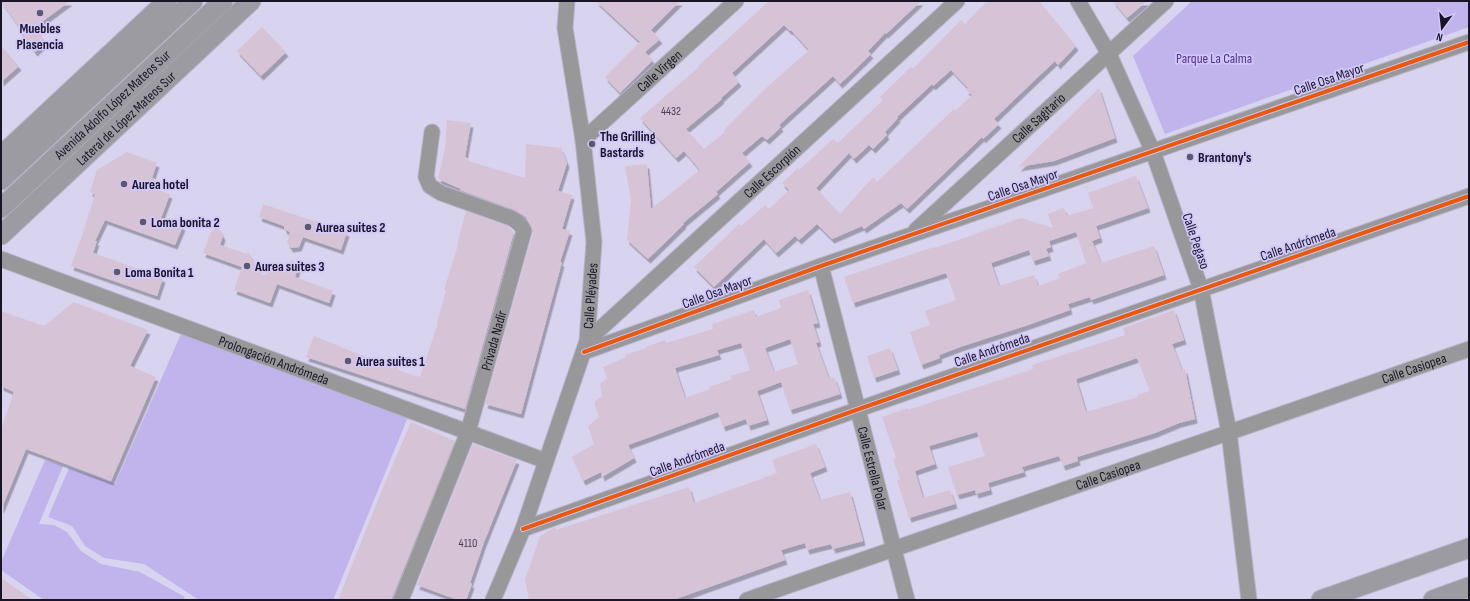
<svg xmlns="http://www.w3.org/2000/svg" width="1470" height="601" viewBox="0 0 1470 601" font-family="'Sofia Sans Condensed',sans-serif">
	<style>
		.green { fill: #c1b4ed }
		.building { fill: #d7c3d6; fill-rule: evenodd; filter: url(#shadow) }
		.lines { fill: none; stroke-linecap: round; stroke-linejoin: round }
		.minor-casing { stroke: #b7b3c8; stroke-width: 17 }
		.major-casing { stroke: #b7b3c8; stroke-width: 21 }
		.minor { stroke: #98989a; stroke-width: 15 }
		.major { stroke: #9c9ba2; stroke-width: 19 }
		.cycleway-casing { stroke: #d2c7fa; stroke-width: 6 }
		.cycleway { stroke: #e8590c; stroke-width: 4 }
		.poi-dot { fill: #5c586d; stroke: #d2c7fa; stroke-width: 1.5 }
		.labels { text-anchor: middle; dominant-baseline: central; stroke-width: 3.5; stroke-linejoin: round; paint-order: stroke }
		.number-label { font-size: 12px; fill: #484053 }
		.poi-label { font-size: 14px; font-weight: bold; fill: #191527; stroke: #d2c7fa; text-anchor: start }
		.park-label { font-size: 14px; fill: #512f90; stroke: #d2c7fa }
		.street-label { font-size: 14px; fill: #191527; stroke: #d2c7fa }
	</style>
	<defs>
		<filter id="shadow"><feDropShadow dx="2.5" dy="4.5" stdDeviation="0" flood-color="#0004"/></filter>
	</defs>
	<rect width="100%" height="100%" fill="#d8d3ee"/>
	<path class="green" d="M1192 1H1469V27L1165 134 1133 56Z
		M181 334 408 417 333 600H199L144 564 104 558 85 546 72 526 48 517 69 468 115 484Z
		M45 460 63 466 39 524 54 525 67 532 81 551 101 564 140 572 185 597 183 600H44L1 570V562Z"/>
	<path class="building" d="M1 1H70L35 27 46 42 35 52 18 28 19 27Z
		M596 1H680L651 30 660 39 645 52 653 60 620 93 605 77 640 42Z
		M769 1H921L886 34 885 33 868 51 871 54 840 84 833 76 779 125 781 127 767 140 762 136 742 153 750 162 716 192 718 194 683 223 684 224 648 259 627 240 631 200 625 166 647 164 651 209 700 170 684 151 676 158 640 118 699 67 698 66ZM784 25 790 31 791 30 809 50 765 89 724 130 725 132 704 149 686 129 722 99 721 98 739 82 732 73Z
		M987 1H1039L1076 46 1058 65 1055 61 1038 77 994 119 999 124 983 139 982 137 907 209 901 203 864 229 862 226 832 239 817 224 799 240 795 236 776 253 764 239 714 287 694 267 739 224 741 226 765 205 769 209 789 190 782 183 798 168 799 170 833 139 838 143 883 100 880 97 911 67 913 69 961 20 965 24ZM951 70 968 88 966 90 972 95 955 111 954 109 877 182 873 177 840 214 816 188 849 153 854 159 869 145 873 149 887 135 885 132 898 118 897 117 932 84 933 86Z
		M1113 1H1147L1127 18Z
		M262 27 286 52 261 76 237 51Z
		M1 46 19 66 1 82Z
		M1099 88 1115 138 1054 161 1018 167Z
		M447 120 471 123 465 157 469 159 468 161 525 178 526 144 561 148 567 163 558 191 572 195 562 229 570 231 560 262H562L521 414 485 404 533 233 532 228 526 217 515 210 460 190 461 189 438 179 445 149Z
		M127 152 157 163 152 178 158 180 155 189 170 194 161 218 183 226 175 245 105 220 95 241H97L93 253 163 278 157 296 71 266 82 236 95 194 90 192 97 170Z
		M1136 176 1148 208 1096 226 1100 238 1092 241 1101 263 1154 246 1164 275 1091 300 1090 297 1068 304 1070 310 1028 325 960 347 939 355 940 358 921 365 910 332 930 325 925 311 956 300 946 273 853 303 844 277 934 247 935 248 1021 218 1053 228 1048 214 1064 208 1067 216 1093 208 1088 193ZM1076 232 1086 263 1058 274 1060 278 1038 286 1034 275 999 286 991 263 1029 250 1033 261 1049 256 1046 249 1051 247 1049 241Z
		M263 204 347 232 341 250 303 237 299 247 291 248 287 243 290 232 284 229V226L259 217Z
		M466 211 507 226 514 232 465 409 306 357 314 336 393 368 397 366 400 371 420 377 438 323H437L446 291 444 290 458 245H457Z
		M218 227 223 236 220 245 247 254 248 251 262 276 284 266 282 273 287 264 293 260 298 268 295 277 333 291 329 303 277 284 270 303 234 290 242 267 203 253 211 232Z
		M808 290 818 323 813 324 819 342 816 343 829 379 834 377 840 394 790 410 781 382 757 391 767 420 748 426 746 419 723 427 718 412 628 445 634 458 602 477 601 472 583 481 572 457 594 444 588 426 599 417 594 402 602 396 600 384 607 378 603 367 626 357 625 355 646 348V347L665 340 666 343 713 329 712 324 754 310 756 317 781 308 779 300ZM790 339 798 364 774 372 765 348ZM741 343 750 370 731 376 732 379 709 387 710 389 685 398 675 368 719 355 717 350Z
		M74 302 148 330 130 366 156 377 111 481 26 449 1 510V430L14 392 1 386V311L44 326Z
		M1174 310 1184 340 1172 344 1182 370 1185 369 1195 419 1179 423 1155 433 1077 457 1078 461 1063 466 1059 456 1022 467 1024 472 988 483 990 490 976 494 975 490 957 495 948 467 985 456 977 432 929 446 935 464 915 471 923 498 950 490 955 504 909 518 897 480 900 479 893 459 896 458 882 417 908 408V410L1033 369 1032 365 1125 335 1123 328ZM1137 358 1150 391 1137 395 1138 397 1086 412 1076 379Z
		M890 348 898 370 874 378 867 356Z
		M411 422 455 441 400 578 391 600H338L380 495Z
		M473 444 517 460 484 542 470 583 472 584 466 600H458L417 585Z
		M816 444 825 467 810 473 820 500 850 492 863 541 833 549 831 544 807 550 805 543 781 550 785 560 673 600H529L525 580 540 536 555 527 556 530 689 487 694 503 777 473 772 460Z
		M1 578 33 600H1Z"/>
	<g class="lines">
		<g class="minor-casing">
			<g id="minor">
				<path d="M1078 1 1109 54 1153 152 1201 289 1229 432 1249 600"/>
				<path id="s1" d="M583 140 736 1"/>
				<path id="s2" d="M916 230 1166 1"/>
				<path id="s3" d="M1 259 546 461"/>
				<path id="s4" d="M821 266 907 600"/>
				<path id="s5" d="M587 341 957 1"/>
				<path d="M584 352 821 266 1469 42"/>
				<path d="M523 529 859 409 1469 196"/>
				<path id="s6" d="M401 600 468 432 524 231C522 225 517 221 511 218L441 193 430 186 426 177 432 132"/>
				<path id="s7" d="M493 600 523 529 587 341 594 242 583 140 565 28 567 1"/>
				<path id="s8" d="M747 600 1469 349"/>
			</g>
		</g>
		<g class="major-casing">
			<g id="major">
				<path d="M1 156 167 1"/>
				<path d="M1 180 193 1"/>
				<path id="s9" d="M1 208 223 1"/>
				<path id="s10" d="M1 235 251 1"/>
				<path d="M1321 600 1469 548"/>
				<path d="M1433 600 1469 587"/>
			</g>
		</g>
		<use href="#minor" class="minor"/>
		<use href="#major" class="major"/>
		<g class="cycleway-casing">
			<path id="cycleway" d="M584 352 821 266 1469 42
				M523 529 859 409 1469 196"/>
		</g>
		<use href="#cycleway" class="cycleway"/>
	</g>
	<g class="poi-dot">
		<circle cx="40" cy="13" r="4"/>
		<circle cx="592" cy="144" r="4"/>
		<circle cx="1190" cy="157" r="4"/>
		<circle cx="124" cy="184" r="4"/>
		<circle cx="143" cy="222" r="4"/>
		<circle cx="308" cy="227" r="4"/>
		<circle cx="247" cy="266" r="4"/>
		<circle cx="117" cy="272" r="4"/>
		<circle cx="348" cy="361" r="4"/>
	</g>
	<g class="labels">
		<g class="number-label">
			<text x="671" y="111">4432</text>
			<text x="468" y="543">4110</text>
		</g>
		<g class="poi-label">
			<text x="40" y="28" text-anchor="middle">Muebles<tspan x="40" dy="16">Plasencia</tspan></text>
			<text x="600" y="136">The Grilling<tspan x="600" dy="16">Bastards</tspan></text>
			<text x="1198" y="157">Brantony's</text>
			<text x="132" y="184">Aurea hotel</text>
			<text x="151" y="222">Loma bonita 2</text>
			<text x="316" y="227">Aurea suites 2</text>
			<text x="255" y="266">Aurea suites 3</text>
			<text x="125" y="272">Loma Bonita 1</text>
			<text x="356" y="361">Aurea suites 1</text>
		</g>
		<g class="park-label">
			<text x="1214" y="58">Parque La Calma</text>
		</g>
		<g class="street-label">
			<text stroke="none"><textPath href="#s1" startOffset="103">Calle Virgen</textPath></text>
			<text transform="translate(1329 79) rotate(-19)">Calle Osa Mayor</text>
			<text stroke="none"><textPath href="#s9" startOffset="152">Avenida Adolfo López Mateos Sur</textPath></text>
			<text stroke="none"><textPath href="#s10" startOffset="171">Lateral de López Mateos Sur</textPath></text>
			<text stroke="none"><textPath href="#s2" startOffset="166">Calle Sagitario</textPath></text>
			<text stroke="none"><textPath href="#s5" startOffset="251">Calle Escorpión</textPath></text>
			<text transform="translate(1023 185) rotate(-19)">Calle Osa Mayor</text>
			<text transform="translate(1196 241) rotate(71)">Calle Pegaso</text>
			<text transform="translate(1298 244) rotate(-19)">Calle Andrómeda</text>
			<text transform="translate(717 292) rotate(-20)">Calle Osa Mayor</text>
			<text stroke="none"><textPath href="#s7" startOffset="321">Calle Pléyades</textPath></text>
			<text stroke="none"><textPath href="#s6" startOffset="276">Privada Nadir</textPath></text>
			<text transform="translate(992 350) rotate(-19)">Calle Andrómeda</text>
			<text stroke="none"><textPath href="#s3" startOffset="291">Prolongación Andrómeda</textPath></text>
			<text stroke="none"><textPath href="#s8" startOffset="706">Calle Casiopea</textPath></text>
			<text transform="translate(687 459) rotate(-20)">Calle Andrómeda</text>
			<text stroke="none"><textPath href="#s4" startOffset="209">Calle Estrella Polar</textPath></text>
			<text stroke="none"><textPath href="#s8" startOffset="382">Calle Casiopea</textPath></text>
		</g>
	</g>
	<rect width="1470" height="601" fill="none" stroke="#191527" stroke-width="4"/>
	<g transform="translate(1442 28) rotate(195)" stroke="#d2c7fa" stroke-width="3" paint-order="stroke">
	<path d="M0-3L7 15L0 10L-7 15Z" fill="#191527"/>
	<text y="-6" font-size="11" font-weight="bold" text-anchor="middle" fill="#191527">N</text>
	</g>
</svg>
